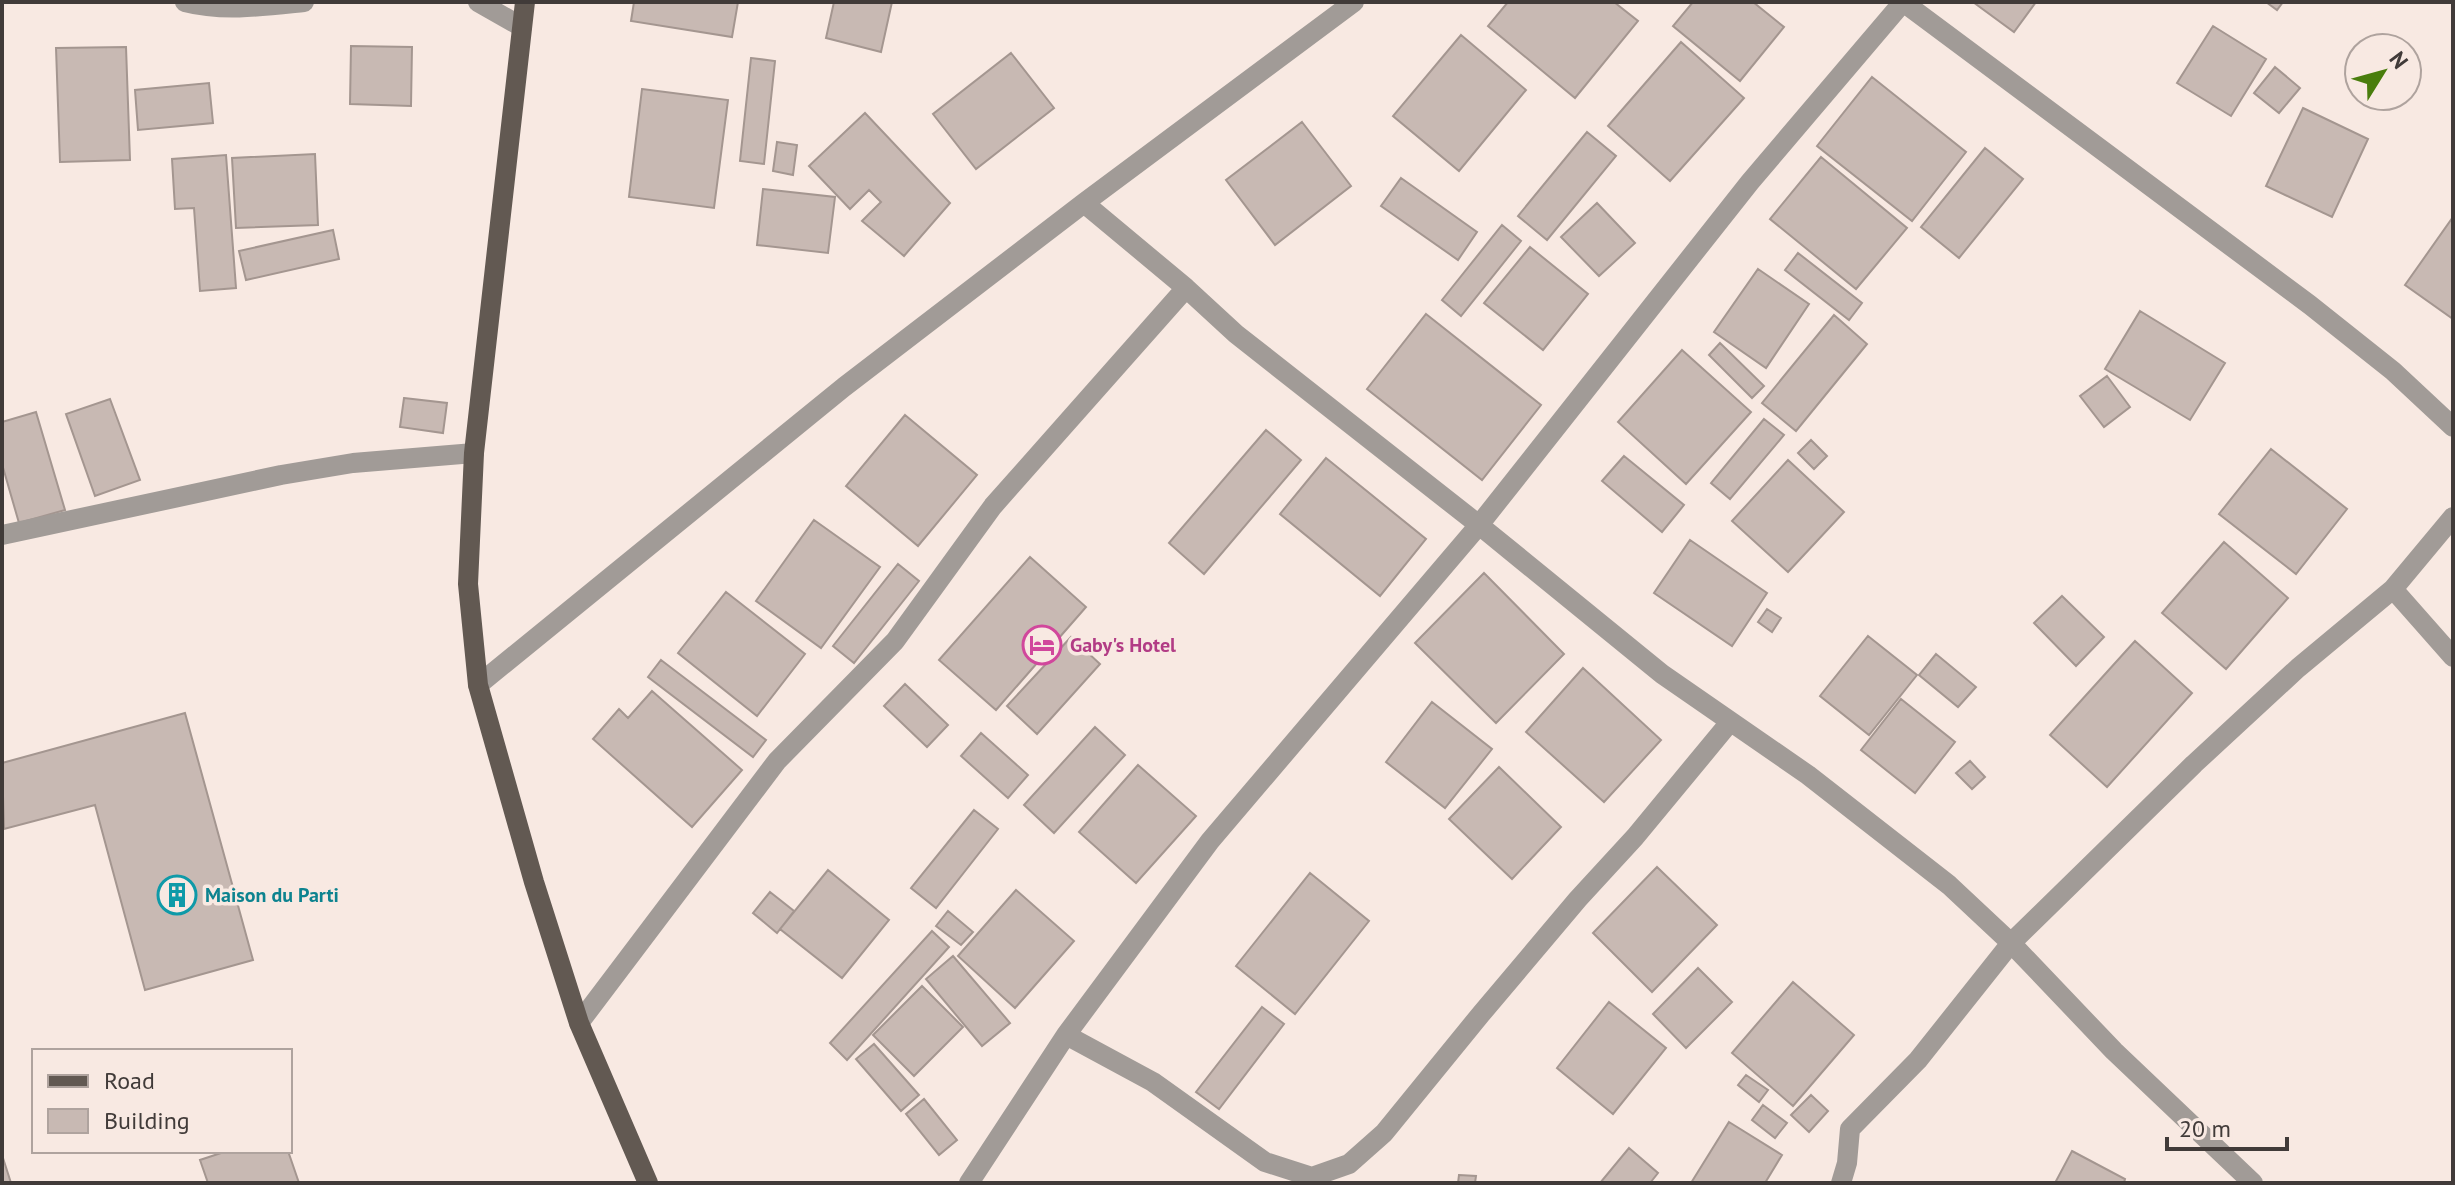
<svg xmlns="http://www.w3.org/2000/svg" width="2455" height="1185" viewBox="0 0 2455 1185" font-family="'PT Sans',sans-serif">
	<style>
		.building { fill: #c8b9b3; stroke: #a49690; stroke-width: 2 }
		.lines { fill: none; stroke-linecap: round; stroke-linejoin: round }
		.minor { stroke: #a19b97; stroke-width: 20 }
		.major { stroke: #625952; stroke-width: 20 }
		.labels { text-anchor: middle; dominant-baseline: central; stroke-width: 7; stroke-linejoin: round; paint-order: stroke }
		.hotel-label { font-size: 20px; font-weight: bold; fill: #b23c85; stroke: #f8e9e2; text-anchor: start }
		.culture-label { font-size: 20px; font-weight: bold; fill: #0d838f; stroke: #f8e9e2; text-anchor: start }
	</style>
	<rect width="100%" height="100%" fill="#f8e9e2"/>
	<path class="building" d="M634 2H738L732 37 631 21Z
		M834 2H892L881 52 826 38Z
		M1508 2H1614L1638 21 1575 98 1488 26Z
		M1693 2H1753L1784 27 1740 81 1673 26Z
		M1973 2H2036L2014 32Z
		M2266 2H2283L2277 10Z
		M2213 26 2266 59 2231 116 2177 83Z
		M1461 35 1526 90 1459 171 1393 116Z
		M1681 42 1744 98 1670 181 1608 126Z
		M351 46 412 47 411 106 350 104Z
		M126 47 130 160 60 162 56 48Z
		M1011 53 1054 108 976 169 933 114Z
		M751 58 775 61 764 164 740 161Z
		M2275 67 2300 88 2279 113 2254 93Z
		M1872 77 1966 152 1912 221 1817 146Z
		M209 83 213 123 138 130 135 90Z
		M642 89 728 100 714 208 629 197Z
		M2303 108 2368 139 2332 217 2266 186Z
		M865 113 950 203 904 256 862 221 881 202 869 190 850 209 809 166Z
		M1302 122 1351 186 1275 245 1226 180Z
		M1587 132 1616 156 1547 240 1518 216Z
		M777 142 797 145 793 175 773 171Z
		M1985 148 2023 179 1959 258 1921 227Z
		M315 154 318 225 236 228 232 158Z
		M226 155 236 288 200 291 194 208 175 209 172 159Z
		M1821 157 1907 228 1856 289 1770 219Z
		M1401 178 1477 232 1458 260 1381 206Z
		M763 189 835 197 828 253 757 245Z
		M1597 203 1635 243 1599 276 1561 237Z
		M2453 217V319L2405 285Z
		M1502 225 1521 241 1461 316 1442 300Z
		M333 230 339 259 246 280 239 251Z
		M1530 247 1588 294 1543 350 1484 303Z
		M1798 253 1862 303 1849 320 1785 270Z
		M1758 269 1809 304 1766 368 1714 332Z
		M2140 311 2225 363 2190 420 2105 369Z
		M1426 314 1541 405 1482 480 1367 389Z
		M1834 315 1867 344 1796 431 1762 403Z
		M1720 343 1764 386 1752 398 1709 355Z
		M1682 350 1751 412 1686 484 1618 422Z
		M2107 376 2130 407 2104 427 2080 396Z
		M404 398 447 403 443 433 400 427Z
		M110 399 140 480 95 496 66 414Z
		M36 412 65 510 19 523 2 464V422Z
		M905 415 977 475 918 546 846 486Z
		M1764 419 1784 435 1730 499 1711 483Z
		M1266 430 1301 460 1204 574 1169 543Z
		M1811 440 1827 456 1814 469 1798 453Z
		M2271 449 2347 509 2296 574 2219 514Z
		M1624 456 1684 505 1662 532 1602 481Z
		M1326 458 1426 539 1380 596 1280 514Z
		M1788 460 1844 512 1788 572 1732 521Z
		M814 520 880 567 821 648 756 601Z
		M1690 540 1767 593 1732 646 1654 593Z
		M2224 542 2288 598 2226 669 2162 613Z
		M1030 557 1086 607 996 710 939 660Z
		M898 564 919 581 854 663 833 646Z
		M1484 573 1564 654 1496 723 1415 643Z
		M726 592 805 654 757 716 678 653Z
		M2062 596 2104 637 2076 666 2034 623Z
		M1767 609 1781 618 1772 632 1758 622Z
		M1868 636 1917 675 1869 735 1820 696Z
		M1071 637 1100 664 1037 734 1007 706Z
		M2135 641 2192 693 2107 787 2050 735Z
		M1936 654 1976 687 1958 707 1919 675Z
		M661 660 766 740 753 757 648 677Z
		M1583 668 1661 740 1604 802 1526 732Z
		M905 684 948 725 927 747 884 706Z
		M652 691 742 770 692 827 593 739 619 709 628 718Z
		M1901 699 1955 742 1915 793 1861 750Z
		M1432 702 1492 749 1445 808 1386 762Z
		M185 713 253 960 145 990 95 805 4 829 2 763Z
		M1095 727 1125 755 1054 833 1024 805Z
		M981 733 1028 775 1008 798 961 756Z
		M1970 761 1985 777 1972 789 1956 773Z
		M1138 765 1196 816 1136 883 1079 832Z
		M1499 767 1561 827 1512 879 1449 819Z
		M974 810 998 829 936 908 911 888Z
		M1657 867 1717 925 1652 992 1593 933Z
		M828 870 889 920 842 978 780 929Z
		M1310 873 1369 921 1295 1014 1236 966Z
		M1016 890 1074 941 1015 1008 958 956Z
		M770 892 794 911 777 933 753 913Z
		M948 911 973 932 961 945 936 926Z
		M932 931 949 947 847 1060 830 1043Z
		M953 956 1010 1023 982 1046 926 979Z
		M1698 968 1732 1002 1686 1048 1653 1014Z
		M1793 982 1854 1035 1793 1106 1732 1053Z
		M922 986 963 1027 914 1076 873 1035Z
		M1609 1002 1666 1048 1613 1114 1557 1068Z
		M1262 1007 1284 1024 1219 1109 1196 1092Z
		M874 1044 919 1095 901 1111 856 1059Z
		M1746 1075 1768 1090 1759 1102 1738 1085Z
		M1811 1095 1828 1111 1809 1132 1791 1115Z
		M924 1099 957 1140 939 1155 906 1114Z
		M1763 1105 1787 1123 1775 1138 1752 1120Z
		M1729 1122 1782 1155 1765 1183H1691Z
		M1629 1148 1658 1173 1650 1183H1600Z
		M227 1151H288L299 1183H208L200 1160Z
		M2072 1151 2125 1179 2124 1183H2055Z
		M3 1158 11 1183H2Z
		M1459 1175 1476 1176 1475 1183H1458Z"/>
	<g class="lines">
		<path class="minor" d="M185 2C223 12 266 6 304 2
			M478 2 522 27
			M1903 2 2310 305 2393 371 2453 427
			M1084 203 1186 288 1236 334 1479 525 1662 674 1808 775 1949 885 2011 943 2114 1051 2253 1183
			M2 535 281 475 353 463 474 453
			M2393 589 2453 657
			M478 685 844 387 1084 203 1354 2
			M579 1023 777 761 895 641 993 506 1186 288
			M1066 1035 1153 1082 1265 1162 1312 1177 1349 1164 1384 1133 1481 1014 1578 899 1635 837 1730 722
			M969 1183 1066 1035 1210 841 1479 525 1750 182 1903 2
			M1841 1183 1847 1163 1850 1129 1918 1060 2011 943 2194 764 2298 668 2393 589 2453 517"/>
		<path class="major" d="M525 2 474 453 468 584 478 685 534 882 579 1023 648 1183"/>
	</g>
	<defs>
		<g id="hotel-ring" transform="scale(2)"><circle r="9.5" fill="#f8e9e2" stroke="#d1479c" stroke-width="1.5"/><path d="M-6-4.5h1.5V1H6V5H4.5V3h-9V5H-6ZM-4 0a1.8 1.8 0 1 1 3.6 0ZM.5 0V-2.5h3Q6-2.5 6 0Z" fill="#d1479c"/></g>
		<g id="building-ring" transform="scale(2)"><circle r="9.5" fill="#f8e9e2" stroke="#0f9aa8" stroke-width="1.5"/><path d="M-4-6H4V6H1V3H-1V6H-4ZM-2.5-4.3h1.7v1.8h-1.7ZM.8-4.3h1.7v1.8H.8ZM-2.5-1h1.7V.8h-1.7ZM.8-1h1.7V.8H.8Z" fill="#0f9aa8"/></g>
	</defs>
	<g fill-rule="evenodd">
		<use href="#hotel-ring" x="1042" y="645"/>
		<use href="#building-ring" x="177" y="895"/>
	</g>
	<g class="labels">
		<g class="hotel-label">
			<text x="1070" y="645">Gaby's Hotel</text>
		</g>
		<g class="culture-label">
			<text x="205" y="895">Maison du Parti</text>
		</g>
	</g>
	<rect width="2455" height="1185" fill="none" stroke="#413b39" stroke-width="8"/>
	<rect x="32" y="1049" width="260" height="104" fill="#f8e9e2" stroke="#afa39e" stroke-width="2"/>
	<rect x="48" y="1075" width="40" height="12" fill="#625952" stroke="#afa39e" stroke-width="2"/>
	<text x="104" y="1089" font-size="24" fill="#413b39">Road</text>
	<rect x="48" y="1109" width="40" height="24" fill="#c8b9b3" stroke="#afa39e" stroke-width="2"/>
	<text x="104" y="1129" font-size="24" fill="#413b39">Building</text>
	<g transform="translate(2383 72) rotate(53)"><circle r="38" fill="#f8e9e2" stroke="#afa39e" stroke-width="2"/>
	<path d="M0-6L14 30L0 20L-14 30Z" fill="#497d0d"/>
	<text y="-12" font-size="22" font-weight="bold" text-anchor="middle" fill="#413b39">N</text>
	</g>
	<path d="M2167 1137v12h120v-12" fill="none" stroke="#413b39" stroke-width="4"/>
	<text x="2179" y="1137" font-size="24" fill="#413b39" stroke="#f8e9e2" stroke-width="6" paint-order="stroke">20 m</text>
</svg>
